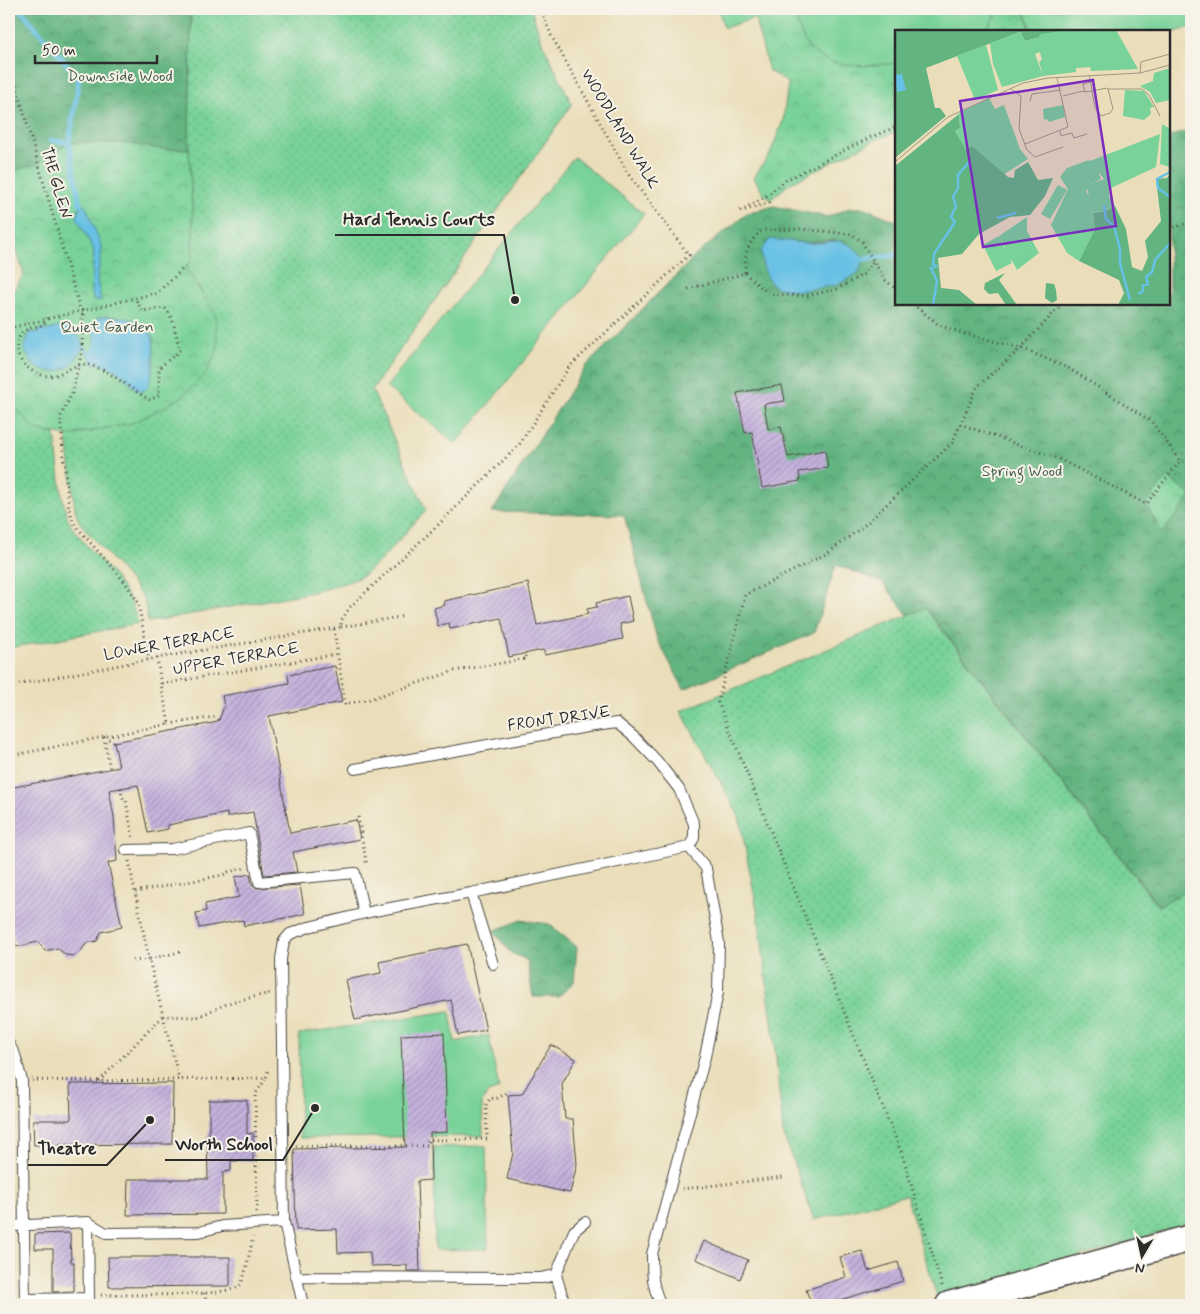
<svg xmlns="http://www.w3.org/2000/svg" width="1200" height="1314" viewBox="0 0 1200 1314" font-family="Mynerve,sans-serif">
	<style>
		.grass { fill: url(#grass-dots); stroke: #527e62 }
		.forest { fill: url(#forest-crowns); stroke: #467056; fill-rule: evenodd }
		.park { fill: url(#park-crowns); stroke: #527e62 }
		.garden { fill: #78d299; stroke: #527e62 }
		.water { fill: #67c1e5; stroke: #497688 }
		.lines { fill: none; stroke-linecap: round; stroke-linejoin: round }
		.stream { stroke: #67c1e5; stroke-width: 5 }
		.building { fill: url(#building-hatch) }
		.lane-casing { stroke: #484640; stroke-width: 12 }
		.secondary-casing { stroke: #484640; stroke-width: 29 }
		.path { stroke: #484640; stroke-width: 3; stroke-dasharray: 1 4; stroke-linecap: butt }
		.lane { stroke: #fff; stroke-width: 10 }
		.secondary { stroke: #fff; stroke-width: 26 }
		.labels { text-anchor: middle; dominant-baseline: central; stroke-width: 4; stroke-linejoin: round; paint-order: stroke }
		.park-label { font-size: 16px; fill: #425d4c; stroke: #f7f3e8 }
		.street-label { font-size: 16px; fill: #2b2b2b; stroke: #f7f3e8 }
		.inset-river { fill: none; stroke: #67c1e5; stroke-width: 2.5 }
		.inset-road { fill: none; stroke: #9e9681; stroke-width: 1 }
		.view { fill: #7b2cbf; fill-opacity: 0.15; stroke: #7b2cbf; stroke-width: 2.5 }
		.inset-edge { fill: none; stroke: #2b2b2b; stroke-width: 2.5 }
		.leader { fill: none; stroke: #2b2b2b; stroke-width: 2 }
		.callout-dot { fill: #2b2b2b; stroke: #f7f3e8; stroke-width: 2 }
		.callout-label { font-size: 18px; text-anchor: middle; font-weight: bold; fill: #2b2b2b; stroke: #f7f3e8; stroke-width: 4; stroke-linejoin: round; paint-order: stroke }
	</style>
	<defs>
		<pattern id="grass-dots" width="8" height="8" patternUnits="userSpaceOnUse" patternTransform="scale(1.25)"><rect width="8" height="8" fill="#78d299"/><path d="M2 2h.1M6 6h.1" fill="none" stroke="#68b484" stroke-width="1.8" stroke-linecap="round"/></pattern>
		<pattern id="forest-crowns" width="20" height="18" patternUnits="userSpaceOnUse" patternTransform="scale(1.25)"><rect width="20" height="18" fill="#62b481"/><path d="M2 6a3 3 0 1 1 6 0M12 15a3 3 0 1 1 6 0" fill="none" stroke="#51936a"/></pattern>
		<pattern id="park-crowns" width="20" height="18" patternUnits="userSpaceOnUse" patternTransform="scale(1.25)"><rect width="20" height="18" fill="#78d299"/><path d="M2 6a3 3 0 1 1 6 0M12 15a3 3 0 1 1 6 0" fill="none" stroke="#68b484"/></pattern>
		<pattern id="building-hatch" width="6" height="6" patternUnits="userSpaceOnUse" patternTransform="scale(1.25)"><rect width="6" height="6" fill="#c6b2de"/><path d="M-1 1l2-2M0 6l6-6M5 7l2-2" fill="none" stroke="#a191b4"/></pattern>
	</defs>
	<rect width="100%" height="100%" fill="#f7f3e8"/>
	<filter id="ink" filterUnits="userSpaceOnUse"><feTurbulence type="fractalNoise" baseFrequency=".02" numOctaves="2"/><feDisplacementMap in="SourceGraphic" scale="10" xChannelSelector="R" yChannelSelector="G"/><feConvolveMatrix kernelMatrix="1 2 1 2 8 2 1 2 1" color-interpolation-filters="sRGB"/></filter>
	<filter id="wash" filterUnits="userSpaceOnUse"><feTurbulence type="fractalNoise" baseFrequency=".0096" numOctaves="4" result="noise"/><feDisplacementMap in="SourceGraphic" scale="20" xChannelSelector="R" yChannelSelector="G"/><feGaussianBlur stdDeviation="1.12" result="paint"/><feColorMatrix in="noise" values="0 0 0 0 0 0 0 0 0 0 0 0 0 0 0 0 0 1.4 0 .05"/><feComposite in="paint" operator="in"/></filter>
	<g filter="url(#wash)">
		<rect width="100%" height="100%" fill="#eadeba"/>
		<path class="grass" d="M191 9H531L542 42 572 104 372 390 426 510 383 558 365 574 354 580 318 591 148 622 144 600 128 578 79 522 75 510 67 436 132 423 201 290 185 267 192 260 193 224 189 149Z
			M9 397 13 405 36 430 55 434C58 456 61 511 72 527 95 560 130 583 138 624L9 648Z
			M925 608 1158 906 1191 888V1223L938 1300 906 1195 814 1220 783 1133 774 1038 758 914 739 816 681 711Z"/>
		<path class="forest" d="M9 9H191L189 149H160L122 143H69L38 164 9 172Z
			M1191 130V888L1159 906 926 608 908 615 882 582 836 565 814 633 684 689 657 639 624 515 492 512 586 366 695 256 746 214 774 206 828 217 849 208H865L896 221V304H1169V137ZM835 240 816 288 799 291 789 241 806 243Z
			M521 920 549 924 577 947 574 982 558 997H533L527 960 511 953 493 931Z"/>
		<path class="park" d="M752 9H1024L1031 31H896V132L875 140 789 184 770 200 763 193 754 177 770 154 783 121 788 83 769 71Z
			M69 143H122L160 149H189L193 224 192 260 185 267 215 314 218 348 205 375 183 396 157 411 132 423 67 436 36 430 13 405 9 397V298L24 274 9 225V172L38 164Z
			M1167 477 1191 496 1162 533 1146 504Z"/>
		<path class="garden" d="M718 9H752L755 18 724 28Z
			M792 9H1000L985 31H896V63C868 66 832 71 809 48 803 42 796 19 792 9Z
			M1024 9H1191V27L1169 34V31H1032Z
			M574 157 644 214 456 444 386 387Z
			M450 1011 455 1042 489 1035 499 1089 488 1093 482 1103 483 1136 300 1138 299 1034Z
			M486 1146 488 1249 435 1250 434 1147Z"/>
		<path class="water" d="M80 204 86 206 102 248 97 280 101 300 94 301 91 292 94 250 77 218Z
			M770 239C781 240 793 242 805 243 831 245 844 231 864 259L858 273 837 285 799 291 777 288 769 281 763 266 761 251Z
			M106 316C122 317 134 318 146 329 148 331 151 333 152 335 156 344 153 383 146 389 143 392 142 391 138 391 123 375 114 365 92 363L91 358 83 349C78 353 78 358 74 362 63 374 43 375 32 363 29 359 26 353 24 349L29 332 39 333 38 330 43 329 44 331 67 325 81 339 83 346 91 352 95 342 92 326 97 318Z"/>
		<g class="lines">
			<path class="stream" d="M20 9 79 79 69 143 80 204
				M51 140 69 143
				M864 259 896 255"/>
		</g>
		<g id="blocks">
			<path class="building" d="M782 385 785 401 764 404 768 429 781 427 788 457 825 450 828 468 799 472 800 481 762 488 752 432 745 433 737 393Z
				M528 583 537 625 588 614 587 609 597 607 596 603 628 596 633 621 620 624 623 639 545 655 543 650 509 657 501 618 450 629 449 623 438 626 434 608 445 605 444 601Z
				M335 666 342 702 269 716 290 833 356 820 360 839 293 852 297 872 264 875 253 812 227 817V813L168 825V829L148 833 138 785 109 790 114 817 117 861 108 863 122 927 101 932 97 941 87 943 80 952 74 956 66 955 57 948 45 951 38 942 16 947 11 926H9V788L119 767 114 742 213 723 219 720 224 706 222 696 289 683 288 675Z
				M250 874 252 884 257 888 300 885 305 914 244 926 243 920 199 928 196 913 206 911 205 904 239 897 235 877Z
				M467 944 486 1030 458 1035 451 1000 355 1020 346 980 381 973 379 962Z
				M444 1033 447 1132 430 1133 431 1180 417 1181 420 1271H407V1265L371 1266 370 1252 338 1253 337 1229 296 1230 294 1149 405 1147 401 1035Z
				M551 1045 576 1059 562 1084 565 1119H573L577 1164 570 1193 507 1179 513 1153 508 1095 522 1094Z
				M173 1083 172 1144 34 1145 33 1120H71L70 1084Z
				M209 1100H247V1134L253 1133V1161H231V1171L223 1172V1214L127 1215 128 1179H172V1181L174 1179H208L207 1135 209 1134Z
				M70 1233 71 1262H74V1291L53 1292V1249H35V1234Z
				M704 1241 748 1260 740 1279 696 1259Z
				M862 1251 868 1271 898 1262 903 1281 824 1305H812L806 1290 846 1277 840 1257Z
				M108 1257H230V1286L109 1287Z"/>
		</g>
	</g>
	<g filter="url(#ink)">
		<use href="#blocks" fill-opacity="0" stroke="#484640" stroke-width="1"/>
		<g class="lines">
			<g class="lane-casing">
				<path id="lane" d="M355 769 587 727 617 723 634 737 657 761 679 789 694 824V838L689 847
					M126 850 172 849 249 833 259 882 355 873 364 913
					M471 893 493 964
					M9 1044 15 1055 22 1081 25 1305
					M9 1226 88 1222 106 1233 199 1232 222 1226 284 1222
					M556 1275 565 1305
					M296 1277 541 1278 556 1275 574 1231 585 1222
					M25 1299 89 1298 88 1222
					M303 1305 284 1222 281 959 284 941 290 934 309 927 374 911 471 893 689 847
					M661 1305C652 1286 652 1275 652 1254L705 1057 718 992 719 942 706 868 689 847"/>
			</g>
			<g class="secondary-casing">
				<path id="secondary" d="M949 1305 1191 1238"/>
			</g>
			<path class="path" d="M9 61 80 310
				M745 210 772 202
				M740 211 765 197 786 180 871 137 896 127
				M1169 229 1191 222
				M745 273 757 284 770 294 807 296 837 289 864 274 873 261
				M688 289 745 273C745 251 747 245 762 230L800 229 852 234 862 242 885 280 896 289
				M913 304 939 325 962 333 1021 348 1070 369 1152 422 1180 461H1191
				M83 309 82 351 72 393 60 418 69 509 75 525 125 582 138 602 149 660
				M47 318 43 325C35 327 24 328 20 336 9 354 28 374 47 376 63 377 73 361 90 365 109 370 132 390 150 400L159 395V368L180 350C175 335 176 320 165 308L142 311 135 298
				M9 328 157 293 185 267
				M960 424 1059 459 1146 504 1180 461
				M341 627 405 616
				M334 629 345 704 367 700 454 671 526 659 525 654
				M157 658 161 684
				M9 686 157 658 341 627V621L350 607 439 524 519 445 569 367 689 255 629 175 551 35 541 9
				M169 724 215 717 219 720
				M104 737 110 769
				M104 737 114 742
				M9 756 169 724 161 684 338 654
				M121 788 122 797 126 801 133 839
				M358 817 367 866
				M129 861 135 892
				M180 952 149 959 163 1016 197 1017 231 1002 271 993
				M133 961 149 959 135 892 223 875 228 872 245 868
				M163 1016 179 1079
				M32 1080 99 1081 266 1078 268 1070
				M99 1081 163 1016
				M296 1146H427L428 1140 487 1139 486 1106 490 1098 496 1099 507 1093
				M682 1189 784 1177
				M257 1212 255 1095 266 1078
				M942 1286 902 1154 718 702 745 595 828 553 866 524 952 443 977 387 1021 348 1062 304
				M204 1293 207 1305
				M101 1295C122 1294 230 1298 240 1285 245 1279 251 1246 253 1237"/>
			<use href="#lane" class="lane"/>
			<use href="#secondary" class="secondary"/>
		</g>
	</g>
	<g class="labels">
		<g class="park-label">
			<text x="120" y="76">Downside Wood</text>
			<text x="107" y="327">Quiet Garden</text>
			<text x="1022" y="471">Spring Wood</text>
		</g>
		<g class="street-label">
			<text transform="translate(620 129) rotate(59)">WOODLAND WALK</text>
			<text transform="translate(56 183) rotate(74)">THE GLEN</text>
			<text transform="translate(169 644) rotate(-10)">LOWER TERRACE</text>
			<text transform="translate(236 659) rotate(-10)">UPPER TERRACE</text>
			<text transform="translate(559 719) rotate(-8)">FRONT DRIVE</text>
		</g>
	</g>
	<g transform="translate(895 30)">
		<rect width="275" height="275" fill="#eadeba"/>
		<path d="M275 38V70L261 73 255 62 245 56 258 51 259 43ZM230 60 249 61 259 77 255 78 256 84 249 90 228 86ZM94 68 100 79 109 75 125 119 133 129 108 145 77 116 71 121 60 101 65 98 64 83ZM267 94 274 98 275 137 265 134ZM265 104 261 137 216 158 195 131ZM194 130 203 140 206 149 197 153 191 161 196 170 200 199 184 231 172 223 156 195 173 159 165 147 172 138Z" fill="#78d299"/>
		<path d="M0 0H172L130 11 125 2 31 38 40 78H45L51 86 0 128ZM64 84 65 98 60 101 71 120 77 116 113 147 119 148 120 140 133 132 143 150 158 148 150 166 135 185 115 187 84 204 67 224 43 228 46 258 64 260 82 275H0V136ZM275 144V275H223L229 263 224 250 184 231 200 199 198 183 211 181 220 176 231 199 237 237 247 241 253 227 250 211 266 191 261 149 272 148ZM110 243 104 250 122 275H111L103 263 94 264 89 259 90 253ZM151 253 159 254 161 260 162 270 157 273 150 268Z" fill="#62b481"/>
		<path d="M172 0H221L243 39 196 41 195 37 181 38V42L148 46 144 31 147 30 145 22 140 24 148 46 107 57 98 34 95 13 126 2 130 11 142 8 146 4ZM91 15 103 60 80 70 62 26ZM210 149 215 154 214 166 220 176 211 181 198 183 192 158 199 152ZM132 187V201L144 223 122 240 104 206Z" fill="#78d299"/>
		<path d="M168 75 170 87 154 92 152 89 149 90 148 79ZM163 155 172 160 155 189 146 184ZM110 218a14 14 0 1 1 28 0a14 14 0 1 1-28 0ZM104 206 117 233 101 241 88 215Z" fill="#78d299"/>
		<path d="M7 44 11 60 2 62 0 45Z" fill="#67c1e5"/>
		<path class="inset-river" d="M275 142 262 149 263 158 275 167M209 175 211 189 219 196 225 219V233L235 270M102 188 121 183M243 264 248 261V255L253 254 251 247 257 242 260 230 275 213M38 275 42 251 36 238 41 236 38 235 39 224 60 192 56 187 61 176 58 167 63 158V145L74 132"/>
		<path class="inset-road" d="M245 43 246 32 275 24M115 58 126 66 124 99 132 120 140 127 168 117M213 59H247L254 65 265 86M190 62 188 54 196 52M168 66 188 61 190 62 197 61 212 58 213 59 218 79 215 83 206 86 201 79 200 77 197 61 196 52 194 45M135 71 137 64 166 60M165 101 166 106 177 103 179 108 192 104M130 114 173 97 162 48M0 132 53 87 128 53 153 48 245 43 275 35"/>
		<path class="view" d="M198 50 221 196 88 217 65 71Z"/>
		<rect width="275" height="275" class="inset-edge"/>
	</g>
	<path class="leader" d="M515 300L504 235H335M315 1108L283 1160H165M150 1120L107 1165H28"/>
	<g class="callout-dot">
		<circle cx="515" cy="300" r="5"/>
		<circle cx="315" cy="1108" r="5"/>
		<circle cx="150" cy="1120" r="5"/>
	</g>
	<g class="callout-label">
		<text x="419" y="225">Hard Tennis Courts</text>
		<text x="224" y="1150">Worth School</text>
		<text x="67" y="1154">Theatre</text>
	</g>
	<rect width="1200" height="1314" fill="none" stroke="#f7f3e8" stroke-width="30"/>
	<g transform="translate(1142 1256) rotate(189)" stroke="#f7f3e8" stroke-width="4" paint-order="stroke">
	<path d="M0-4L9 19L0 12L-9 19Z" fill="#2b2b2b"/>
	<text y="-8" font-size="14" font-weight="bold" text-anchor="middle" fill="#2b2b2b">N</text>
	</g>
	<path d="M35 55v8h122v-8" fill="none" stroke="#2b2b2b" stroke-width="2.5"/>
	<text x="42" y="55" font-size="15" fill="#2b2b2b" stroke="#f7f3e8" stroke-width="4" paint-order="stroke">50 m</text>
</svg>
